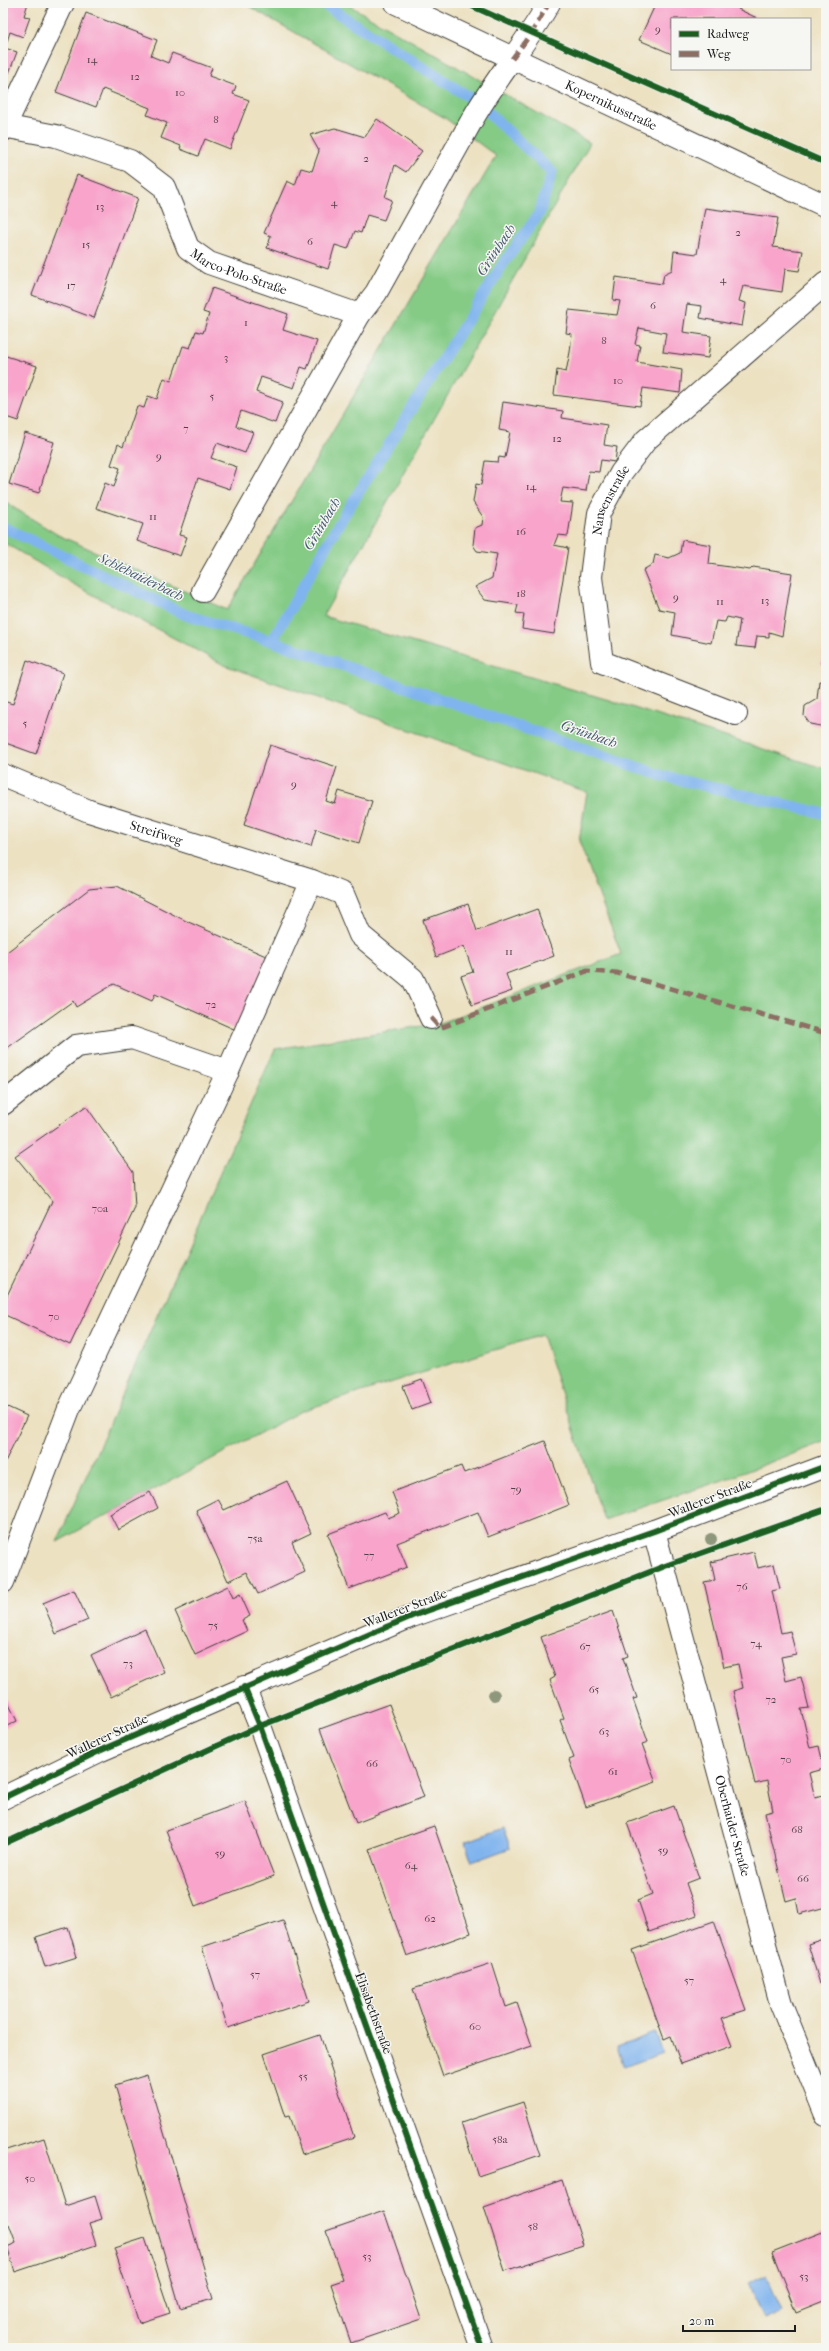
<svg xmlns="http://www.w3.org/2000/svg" width="829" height="2351" viewBox="0 0 829 2351" font-family="'IM FELL French Canon',serif">
	<style>
		.green { fill: #85cb86; stroke: #507451 }
		.water { fill: #80b4ee; stroke: #4e6885 }
		.lines { fill: none; stroke-linecap: round; stroke-linejoin: round }
		.stream { stroke: #80b4ee; stroke-width: 11 }
		.building { fill: #f8a4cb }
		.minor-casing { stroke: #3b3a35; stroke-width: 24 }
		.minor { stroke: #fff; stroke-width: 22 }
		.quiet { stroke: #8d6e63; stroke-width: 5; stroke-dasharray: 10 5; stroke-linecap: butt }
		.cycleway-casing { stroke: #f6f6f2; stroke-width: 8 }
		.cycleway { stroke: #1b5e20; stroke-width: 6 }
		.tree { fill: #8e967b }
		.labels { text-anchor: middle; dominant-baseline: central; stroke-width: 3; stroke-linejoin: round; paint-order: stroke }
		.number-label { font-size: 11px; fill: #533e48 }
		.street-label { font-size: 13px; fill: #1c1c1c; stroke: #f6f6f2 }
		.water-label { font-size: 14px; font-style: italic; fill: #445970; stroke: #f6f6f2 }
	</style>
	<rect width="100%" height="100%" fill="#f6f6f2"/>
	<filter id="ink" filterUnits="userSpaceOnUse"><feTurbulence type="fractalNoise" baseFrequency=".025" numOctaves="2"/><feDisplacementMap in="SourceGraphic" scale="8" xChannelSelector="R" yChannelSelector="G"/><feConvolveMatrix kernelMatrix="1 2 1 2 8 2 1 2 1" color-interpolation-filters="sRGB"/></filter>
	<filter id="wash" filterUnits="userSpaceOnUse"><feTurbulence type="fractalNoise" baseFrequency=".012" numOctaves="4" result="noise"/><feDisplacementMap in="SourceGraphic" scale="16" xChannelSelector="R" yChannelSelector="G"/><feGaussianBlur stdDeviation="0.9" result="paint"/><feColorMatrix in="noise" values="0 0 0 0 0 0 0 0 0 0 0 0 0 0 0 0 0 1.4 0 .05"/><feComposite in="paint" operator="in"/></filter>
	<g filter="url(#wash)">
		<rect width="100%" height="100%" fill="#ece1c1"/>
		<path class="green" d="M243 3H345L590 143 323 616 609 700 826 769V1441L729 1478 604 1520 542 1335 301 1411 57 1542 275 1049 441 1023 621 954 579 841 587 792 224 665 73 584 3 542V501L58 535 227 610 496 156 445 118Z"/>
		<path class="water" d="M503 1828 510 1848 472 1862 465 1842Z
			M655 2033 662 2053 624 2067 617 2047Z
			M766 2275 782 2311 764 2319 749 2283Z"/>
		<g class="lines">
			<path class="stream" d="M322 3 477 102 552 172 539 214 503 264 338 525 272 641 663 776 826 814
				M3 527 186 615 272 641"/>
		</g>
		<g id="blocks">
			<path class="building" d="M3 3H28L24 16 30 17 23 37 10 32 5 48 17 52 9 73 3 71Z
				M656 3H741L738 9 757 18 672 19V54L639 40Z
				M86 13 157 40 151 56 168 63 172 53 212 68 209 76 236 86 233 94 249 100 230 149 205 139 198 156 180 149 181 146 161 138 167 123 147 115 150 108 103 89 96 107 56 92Z
				M377 119 422 151 406 172 395 165 385 197 392 200 384 220 367 215 361 233 355 231 348 249 335 245 328 269 267 248 271 236 264 233 287 181 295 185 301 168 312 171 319 151 310 135 335 128 365 137Z
				M77 175 138 198 94 318 32 295Z
				M705 208 778 218 773 247 803 251 799 271 785 269 782 292 743 286 739 301 746 303 742 326 700 318 702 306 687 304 683 332 711 336 708 358 663 352 666 333 639 328 635 344 640 345 637 362 682 370 680 393 643 388 640 406 554 395 557 370 566 372 570 352 572 334 566 333 569 310 617 315 620 301 613 300 616 277 662 284 664 274 672 270 674 251 697 254Z
				M212 288 288 314 283 330 317 341 307 369 301 367 294 388 261 377 256 392 283 402 275 423 241 411 236 426 253 432 245 453 217 443 211 458 237 467 230 489 198 478 179 535 187 537 180 556 137 541 143 524 96 508 105 483 114 487 120 468 111 465 118 444 123 447 137 406 144 408 148 396 157 399 164 378 171 381 183 346 190 348 196 331 203 333 209 314 203 312Z
				M3 355 37 366 18 421 3 416Z
				M503 402 563 411 562 418 607 425 604 445 617 447 615 462 601 460 599 472 589 471 586 491 563 488 560 502 573 503 568 536 558 535 554 545 568 548 554 634 522 629 524 614 516 613 518 605 485 600 475 587 492 578 497 554 477 551 473 545 475 528 482 525 483 517 473 502 476 484 481 485 485 461 498 462 499 457 505 458 510 432 499 430Z
				M25 433 54 442 39 493 9 484Z
				M682 540 711 545 709 564 750 570 753 567 792 573 782 636 769 632V637L757 636 755 648 736 646 740 620 727 617 725 622 716 621 711 643 672 635 675 612 659 609 643 570 653 564 655 555 669 558 680 553Z
				M826 638V665L821 664Z
				M27 660 63 673 36 754 3 742V701L13 704Z
				M819 681 826 682V727L810 724 804 716 805 706 817 699Z
				M270 745 337 767 326 801 335 804 339 791 372 801 359 843 316 829 311 847 244 825Z
				M117 886 186 921 268 957 236 1030 155 994 152 1001 114 984 76 1007 73 1001 3 1051V955L89 889Z
				M468 904 477 931 537 909 554 956 506 974 512 991 472 1005 461 976 473 972 464 946 436 957 423 920Z
				M86 1106 133 1172 135 1208 70 1345 3 1314V1304L52 1201 15 1156Z
				M422 1379 431 1403 412 1410 403 1386Z
				M3 1405 27 1416 3 1466Z
				M545 1441 569 1505 488 1537 478 1512 397 1543 407 1567 349 1589 328 1534 385 1512 388 1518 400 1513 392 1492 461 1466 464 1473Z
				M287 1481 311 1533 292 1542 305 1572 258 1594 247 1572 228 1581 196 1510 218 1499 224 1510Z
				M150 1492 158 1508 118 1530 110 1514Z
				M754 1552 758 1568 774 1564 780 1589 772 1591 781 1633 790 1631 796 1654 781 1657 786 1681 801 1677 809 1708 801 1709 810 1748 819 1746 824 1769 809 1773 815 1798 826 1795V1907L799 1914 796 1898 786 1901 765 1813 773 1811 767 1781 755 1784 733 1691 743 1688 738 1664 724 1667 704 1582 715 1580 711 1562Z
				M228 1586 233 1598 240 1594 250 1616 242 1620 247 1631 195 1655 175 1611Z
				M74 1590 88 1620 56 1634 43 1603Z
				M613 1611 628 1656 623 1658 637 1698 633 1699 648 1742 642 1744 656 1782 586 1807 569 1760 574 1758 560 1720 564 1718 550 1680 555 1677 541 1637Z
				M145 1629 164 1672 111 1697 91 1655Z
				M3 1692 17 1721 3 1728Z
				M389 1704 424 1797 356 1823 320 1729Z
				M245 1801 274 1876 195 1906 166 1830Z
				M674 1806 699 1878 686 1883 697 1915 649 1932 638 1900 653 1894 627 1823Z
				M434 1826 471 1933 407 1956 369 1849Z
				M283 1920 309 2001 228 2028 202 1947Z
				M714 1921 746 2010 721 2018 732 2046 681 2064 671 2036 664 2039 632 1950Z
				M68 1927 77 1957 45 1967 36 1937Z
				M826 1938V1983L820 1984 808 1944Z
				M492 1963 506 2007 517 2003 532 2046 443 2076 413 1989Z
				M320 2035 354 2137 302 2154 289 2116 285 2117 264 2054Z
				M147 2075 213 2299 180 2308 115 2085Z
				M523 2102 540 2155 478 2176 461 2123Z
				M44 2138 65 2206 95 2196 102 2219 89 2223 96 2245 15 2272 7 2247 16 2243 9 2224 3 2226V2151Z
				M562 2180 583 2245 505 2271 484 2207Z
				M384 2211 421 2319 351 2343 331 2284 343 2280 326 2231Z
				M826 2231V2300L796 2312 772 2252Z
				M145 2238 170 2313 139 2323 114 2248Z"/>
		</g>
	</g>
	<g filter="url(#ink)">
		<use href="#blocks" fill-opacity="0" stroke="#3b3a35" stroke-width="1"/>
		<g class="lines">
			<g class="minor-casing">
				<g id="minor">
					<path id="s1" d="M396 3 826 206"/>
					<path id="s2" d="M3 126 56 136 130 161 164 187 188 248 209 263 359 315"/>
					<path d="M3 130 63 3"/>
					<path d="M203 591 359 315 376 293 472 120C495 79 526 44 549 3"/>
					<path id="s3" d="M736 714 602 662 591 577 599 513 621 473 646 440 826 283"/>
					<path id="s4" d="M3 775 89 811 312 881 343 894 360 935 413 979 431 1018"/>
					<path d="M3 1104 76 1046 132 1038 228 1071"/>
					<path id="s5" d="M654 1531 781 2004 826 2115"/>
					<path d="M3 1582 69 1409 228 1071 312 881"/>
					<path d="M244 1687 260 1726 482 2348"/>
					<path d="M3 1798 99 1751 412 1616 654 1531 826 1466"/>
				</g>
			</g>
			<use href="#minor" class="minor"/>
			<path class="quiet" d="M512 59 532 32 549 3
				M431 1018 440 1028 587 971 617 973 826 1033"/>
			<g class="cycleway-casing">
				<path id="cycleway" d="M465 3 826 163
					M244 1687 260 1726 482 2348
					M3 1798 99 1751 412 1616 654 1531 826 1466
					M3 1844 260 1726 665 1566 826 1509"/>
			</g>
			<use href="#cycleway" class="cycleway"/>
		</g>
		<g class="tree">
			<circle cx="711" cy="1539" r="6"/>
			<circle cx="494" cy="1695" r="6"/>
		</g>
	</g>
	<g class="labels">
		<g class="number-label">
			<text x="658" y="29">9</text>
			<text x="92" y="59">14</text>
			<text x="135" y="76">12</text>
			<text x="180" y="92">10</text>
			<text x="216" y="119">8</text>
			<text x="366" y="158">2</text>
			<text x="334" y="202">4</text>
			<text x="100" y="206">13</text>
			<text x="738" y="232">2</text>
			<text x="310" y="241">6</text>
			<text x="86" y="244">15</text>
			<text x="723" y="279">4</text>
			<text x="71" y="285">17</text>
			<text x="653" y="305">6</text>
			<text x="246" y="322">1</text>
			<text x="604" y="340">8</text>
			<text x="226" y="357">3</text>
			<text x="618" y="380">10</text>
			<text x="212" y="396">5</text>
			<text x="186" y="428">7</text>
			<text x="557" y="438">12</text>
			<text x="159" y="456">9</text>
			<text x="531" y="486">14</text>
			<text x="153" y="516">11</text>
			<text x="521" y="531">16</text>
			<text x="521" y="593">18</text>
			<text x="676" y="597">9</text>
			<text x="765" y="600">13</text>
			<text x="720" y="601">11</text>
			<text x="25" y="723">5</text>
			<text x="294" y="784">9</text>
			<text x="509" y="951">11</text>
			<text x="211" y="1004">72</text>
			<text x="100" y="1208">70a</text>
			<text x="54" y="1316">70</text>
			<text x="516" y="1489">79</text>
			<text x="255" y="1538">75a</text>
			<text x="369" y="1555">77</text>
			<text x="742" y="1586">76</text>
			<text x="213" y="1625">75</text>
			<text x="756" y="1643">74</text>
			<text x="585" y="1646">67</text>
			<text x="128" y="1663">73</text>
			<text x="594" y="1689">65</text>
			<text x="771" y="1699">72</text>
			<text x="604" y="1731">63</text>
			<text x="786" y="1759">70</text>
			<text x="372" y="1763">66</text>
			<text x="613" y="1771">61</text>
			<text x="797" y="1829">68</text>
			<text x="663" y="1850">59</text>
			<text x="220" y="1853">59</text>
			<text x="411" y="1865">64</text>
			<text x="803" y="1878">66</text>
			<text x="430" y="1918">62</text>
			<text x="255" y="1974">57</text>
			<text x="689" y="1980">57</text>
			<text x="475" y="2026">60</text>
			<text x="303" y="2076">55</text>
			<text x="500" y="2139">58a</text>
			<text x="30" y="2178">50</text>
			<text x="533" y="2226">58</text>
			<text x="367" y="2256">53</text>
			<text x="804" y="2276">53</text>
		</g>
		<g class="street-label">
			<text stroke="none"><textPath href="#s1" startOffset="238">Kopernikusstraße</textPath></text>
			<text stroke="none"><textPath href="#s2" startOffset="297">Marco-Polo-Straße</textPath></text>
			<text stroke="none"><textPath href="#s3" startOffset="310">Nansenstraße</textPath></text>
			<text stroke="none"><textPath href="#s4" startOffset="164">Streifweg</textPath></text>
			<text transform="translate(710 1498) rotate(-21)">Wallerer Straße</text>
			<text transform="translate(405 1608) rotate(-21)">Wallerer Straße</text>
			<text transform="translate(107 1736) rotate(-25)">Wallerer Straße</text>
			<text stroke="none"><textPath href="#s5" startOffset="305">Oberhaider Straße</textPath></text>
			<text transform="translate(374 2013) rotate(70)">Elisabethstraße</text>
		</g>
		<g class="water-label">
			<text transform="translate(496 250) rotate(-56)">Grünbach</text>
			<text transform="translate(322 524) rotate(-59)">Grünbach</text>
			<text transform="translate(141 577) rotate(26)">Schlehaiderbach</text>
			<text transform="translate(589 734) rotate(19)">Grünbach</text>
		</g>
	</g>
	<rect width="829" height="2351" fill="none" stroke="#f6f6f2" stroke-width="16"/>
	<rect x="671" y="18" width="140" height="52" fill="#f6f6f2" stroke="#9f9f9c"/>
	<rect x="679" y="31" width="20" height="6" fill="#1b5e20" stroke="#9f9f9c"/>
	<text x="707" y="38" font-size="12" fill="#1c1c1c">Radweg</text>
	<rect x="679" y="51" width="20" height="6" fill="#8d6e63" stroke="#9f9f9c"/>
	<text x="707" y="58" font-size="12" fill="#1c1c1c">Weg</text>
	<path d="M683 2325v6h112v-6" fill="none" stroke="#1c1c1c" stroke-width="2"/>
	<text x="689" y="2325" font-size="12" fill="#1c1c1c" stroke="#f6f6f2" stroke-width="3" paint-order="stroke">20 m</text>
</svg>
